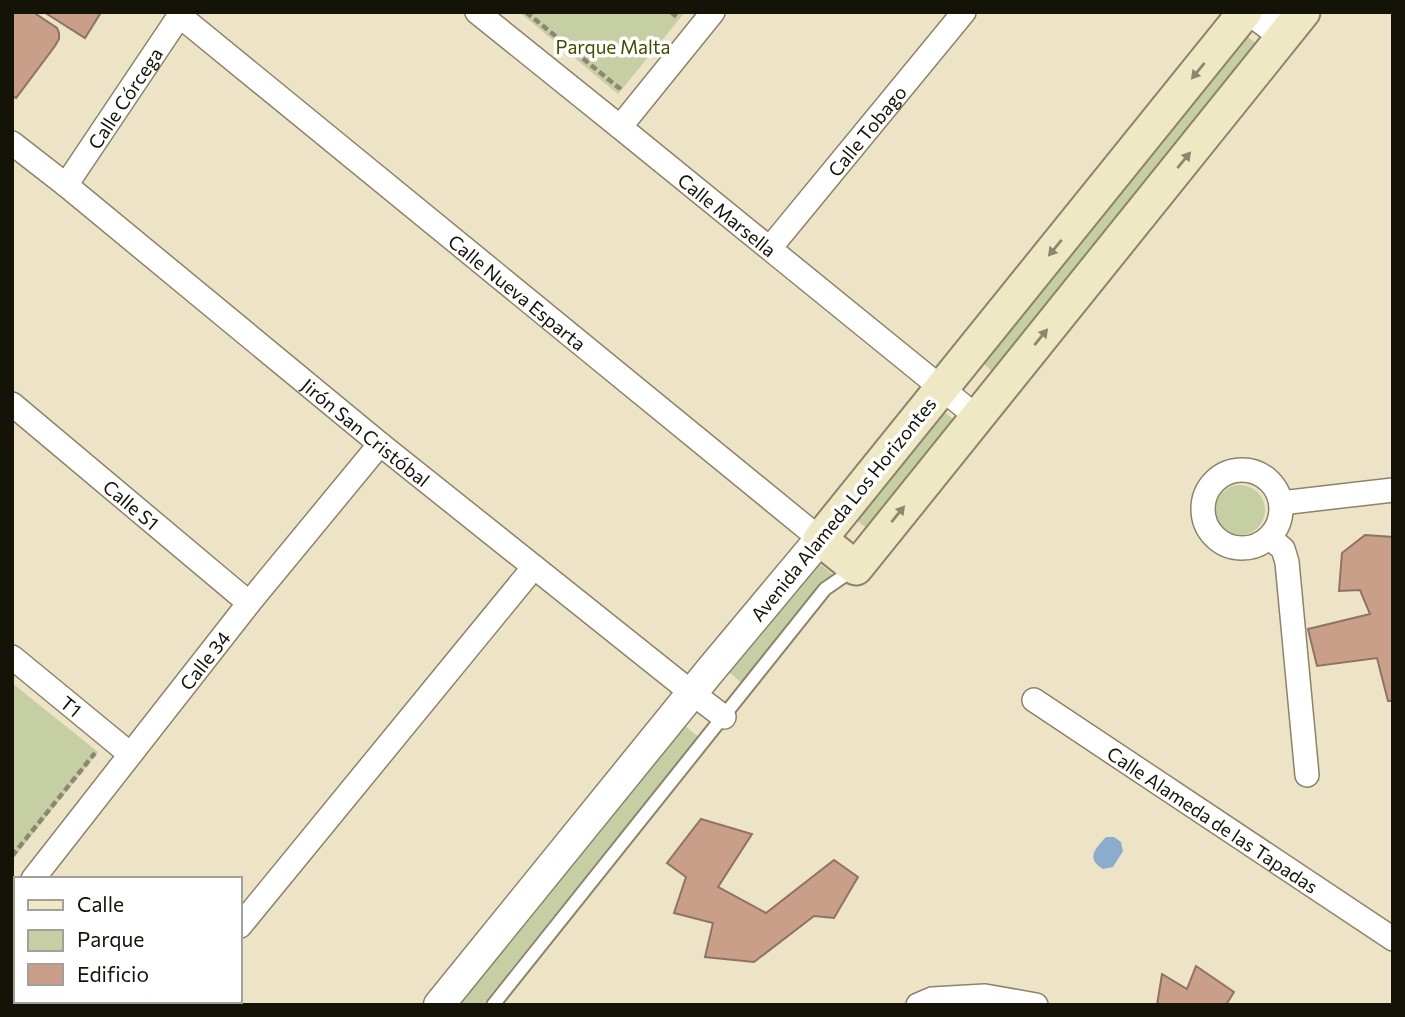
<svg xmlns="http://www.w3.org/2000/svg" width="1405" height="1017" viewBox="0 0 1405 1017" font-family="Commissioner,sans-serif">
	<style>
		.green { fill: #c6cea4 }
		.water { fill: #8caccd }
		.building { fill: #ca9f89; stroke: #8e7365; stroke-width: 2 }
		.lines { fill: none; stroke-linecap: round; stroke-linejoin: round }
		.service-casing { stroke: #8d8369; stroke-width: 16 }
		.minor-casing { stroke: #8d8369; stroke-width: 26 }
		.tertiary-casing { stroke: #8d8369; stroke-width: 33 }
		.secondary-casing { stroke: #8d8369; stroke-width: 37 }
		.path { stroke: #8d8671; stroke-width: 4.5; stroke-dasharray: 7 3.5; stroke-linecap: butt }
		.service { stroke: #fff; stroke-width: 12 }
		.minor { stroke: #fff; stroke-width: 23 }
		.tertiary { stroke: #fff; stroke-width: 30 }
		.secondary { stroke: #eee9c4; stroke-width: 33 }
		.oneway { fill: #8c886f }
		.labels { text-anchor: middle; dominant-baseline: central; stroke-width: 7; stroke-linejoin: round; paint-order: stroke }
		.park-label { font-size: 19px; fill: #444c00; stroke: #fff }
		.street-label { font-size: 19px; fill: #151208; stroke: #fff }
	</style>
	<rect width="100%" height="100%" fill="#ede3c6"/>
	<path class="green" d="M519 12H685L618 94Z
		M1248 37 1263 49 996 374 981 362Z
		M942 410 958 423 871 532 855 519Z
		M1215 510a25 25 0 1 1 50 0a25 25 0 1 1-50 0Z
		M820 564 834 576 744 685 729 672Z
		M12 683 98 752 12 860Z
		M685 726 699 737 482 1005H459Z"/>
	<path class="water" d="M1106 837H1114L1121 842 1123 851 1113 867 1103 869C1085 858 1096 848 1106 837Z"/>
	<path class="building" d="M12 12H33L57 28 59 33V39L55 46 16 98 12 95Z
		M44 12H97L100 14 85 38Z
		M1365 535 1393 537V701H1388L1377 658 1317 666 1308 629 1370 614 1360 590 1339 591 1342 553Z
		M701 819 752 834 718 887 766 913 834 860 858 877 834 918 814 916 754 962 705 957 713 923 674 913 686 877 667 863Z
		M1196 966 1234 992 1226 1005H1157L1162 974 1187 989Z"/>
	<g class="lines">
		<g class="service-casing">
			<path id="service" d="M493 1005 825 589 854 569"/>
		</g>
		<g class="minor-casing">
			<g id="minor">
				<path id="s1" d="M477 12 620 127 977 417"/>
				<path id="s2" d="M180 16 820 539"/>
				<path d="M620 127 713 12"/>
				<path id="s3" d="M12 143 66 185 380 444 692 693 724 717"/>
				<path id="s4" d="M66 185 182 12"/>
				<path id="s5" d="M770 248 964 12"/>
				<path id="s6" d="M12 404 249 603"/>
				<circle cx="1242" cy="509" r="39"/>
				<path d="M1281 503 1393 490"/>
				<path d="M1270 538 1283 549 1287 562 1307 775"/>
				<path id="s7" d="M12 657 130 754"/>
				<path id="s8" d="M1034 700 1393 939"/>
				<path id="s9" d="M33 879 249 603 380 444"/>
				<path d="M12 897 16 899"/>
				<path d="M240 926 534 567"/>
				<path d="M176 1005 179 1001"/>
				<path d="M918 1005 932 999 985 996 1036 1005"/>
			</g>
		</g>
		<g class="tertiary-casing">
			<path id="tertiary" d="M1253 12 1284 35
				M439 1005 709 672 820 539"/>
		</g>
		<g class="secondary-casing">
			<path id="secondary" d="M1245 12 820 539 856 568 1303 12"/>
		</g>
		<path class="path" d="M526 12 619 88 621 86
			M671 12 677 17
			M12 856 95 753"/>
		<use href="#service" class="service"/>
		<use href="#minor" class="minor"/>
		<use href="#tertiary" class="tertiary"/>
		<use href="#secondary" class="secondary"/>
	</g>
	<defs><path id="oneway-solid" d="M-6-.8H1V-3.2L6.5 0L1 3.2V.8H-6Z" transform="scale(1.75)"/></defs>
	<g class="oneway">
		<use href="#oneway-solid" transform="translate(1198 71) rotate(129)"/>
		<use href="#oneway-solid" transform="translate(1184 160) rotate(-51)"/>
		<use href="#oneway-solid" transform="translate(1055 248) rotate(129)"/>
		<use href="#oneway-solid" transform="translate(1041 337) rotate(-51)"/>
		<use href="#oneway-solid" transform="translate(898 514) rotate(-51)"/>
	</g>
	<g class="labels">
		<g class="park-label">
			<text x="613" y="46">Parque Malta</text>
		</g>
		<g class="street-label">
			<text stroke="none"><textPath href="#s4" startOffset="105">Calle Córcega</textPath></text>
			<text stroke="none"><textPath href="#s5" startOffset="152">Calle Tobago</textPath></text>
			<text stroke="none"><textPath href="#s1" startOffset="322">Calle Marsella</textPath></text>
			<text stroke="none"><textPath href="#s2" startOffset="436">Calle Nueva Esparta</textPath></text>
			<text stroke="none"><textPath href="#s3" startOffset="457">Jirón San Cristóbal</textPath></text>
			<text stroke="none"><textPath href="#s6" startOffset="156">Calle S1</textPath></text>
			<text transform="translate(843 509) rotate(-51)">Avenida Alameda Los Horizontes</text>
			<text stroke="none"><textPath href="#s9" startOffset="278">Calle 34</textPath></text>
			<text stroke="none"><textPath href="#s7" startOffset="77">T1</textPath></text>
			<text stroke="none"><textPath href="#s8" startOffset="215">Calle Alameda de las Tapadas</textPath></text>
		</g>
	</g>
	<rect width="1405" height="1017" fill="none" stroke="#151208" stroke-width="28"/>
	<rect x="14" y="877" width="228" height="126" fill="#ffffff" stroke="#a1a09c" stroke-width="2"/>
	<rect x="28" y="900" width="35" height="10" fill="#eee9c4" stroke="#a1a09c" stroke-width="2"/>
	<text x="77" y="912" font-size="21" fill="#151208">Calle</text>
	<rect x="28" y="930" width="35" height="21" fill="#c6cea4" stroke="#a1a09c" stroke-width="2"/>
	<text x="77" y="947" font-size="21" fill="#151208">Parque</text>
	<rect x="28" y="964" width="35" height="21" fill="#ca9f89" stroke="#a1a09c" stroke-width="2"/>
	<text x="77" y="982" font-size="21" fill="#151208">Edificio</text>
</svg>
